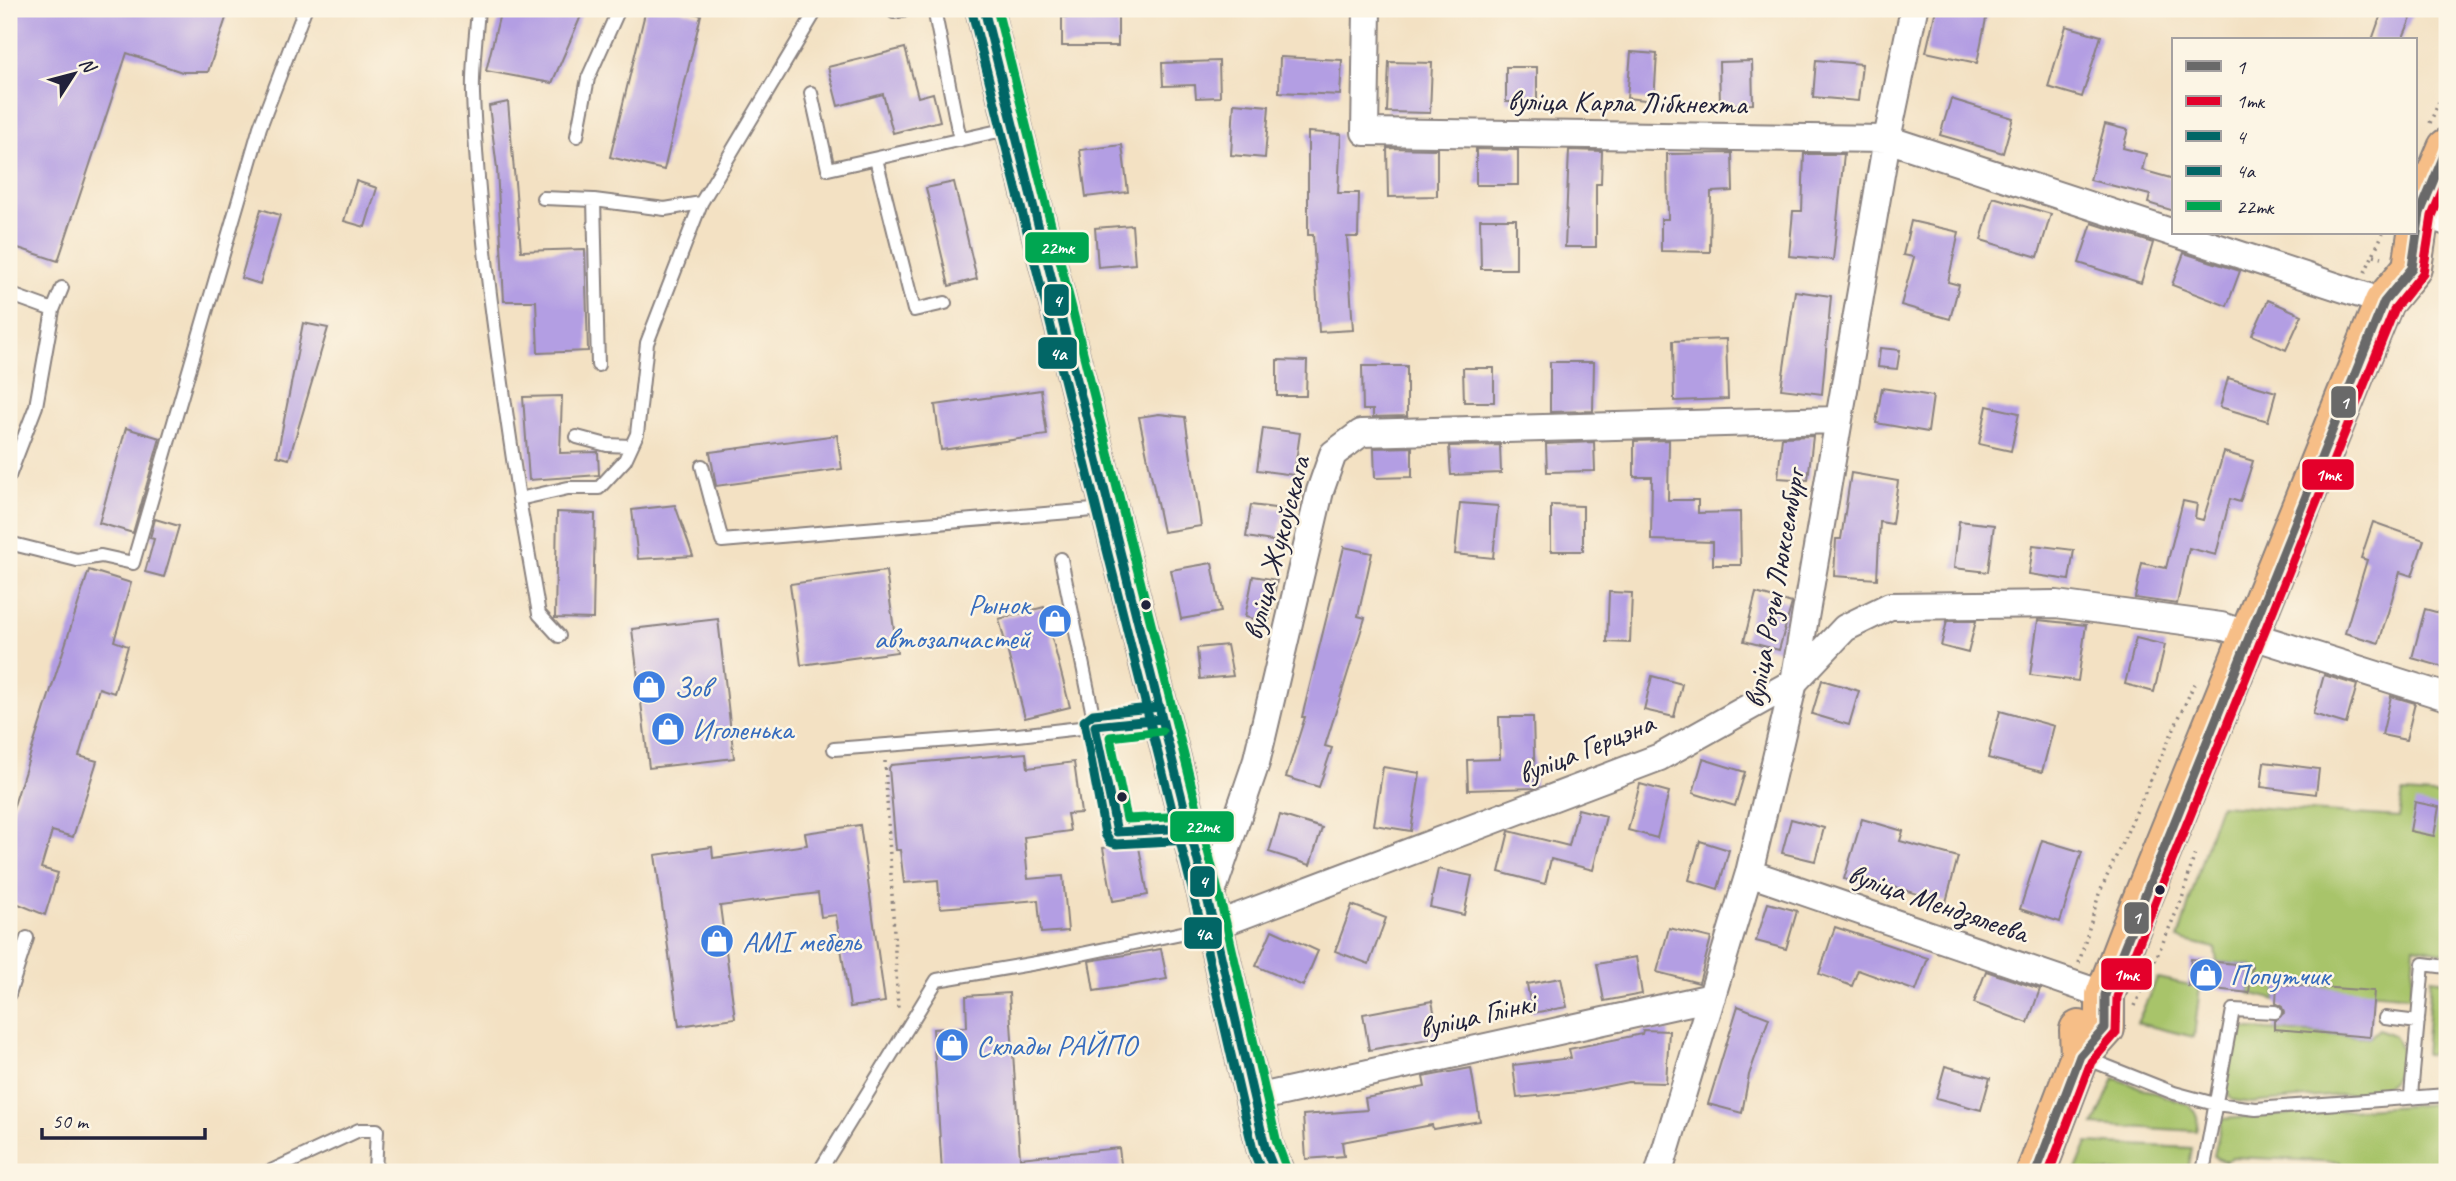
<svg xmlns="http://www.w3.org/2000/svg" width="2456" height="1181" viewBox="0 0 2456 1181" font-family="Caveat,sans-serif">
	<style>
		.green { fill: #a8c46b; stroke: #657353; stroke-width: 2 }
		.building { fill: #b39ee3 }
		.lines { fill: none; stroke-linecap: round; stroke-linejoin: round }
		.lane-casing { stroke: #8a827f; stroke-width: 16 }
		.street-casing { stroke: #8a827f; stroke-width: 30 }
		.secondary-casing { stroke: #8a827f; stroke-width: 40 }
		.primary-casing { stroke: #8a827f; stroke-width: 42 }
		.path { stroke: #8a827f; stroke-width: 3.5; stroke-dasharray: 2 5; stroke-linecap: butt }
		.lane { stroke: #fff; stroke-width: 12 }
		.street { stroke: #fff; stroke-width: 26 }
		.secondary { stroke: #fbe5cf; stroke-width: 37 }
		.primary { stroke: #f6be87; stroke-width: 38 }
		.bus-1-casing { stroke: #fcf5e5; stroke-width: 14 }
		.bus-2-casing { stroke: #fcf5e5; stroke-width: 14 }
		.bus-3-casing { stroke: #fcf5e5; stroke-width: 14 }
		.bus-4-casing { stroke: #fcf5e5; stroke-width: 14 }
		.bus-5-casing { stroke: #fcf5e5; stroke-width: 14 }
		.bus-1 { stroke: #696969; stroke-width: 9 }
		.bus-2 { stroke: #e4002b; stroke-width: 9 }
		.bus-3 { stroke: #026666; stroke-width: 9 }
		.bus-4 { stroke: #026666; stroke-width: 9 }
		.bus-5 { stroke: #00a651; stroke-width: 9 }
		.bus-dot { fill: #22223b; stroke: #fcf5e5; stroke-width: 2.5 }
		.labels { text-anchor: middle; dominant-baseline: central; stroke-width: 5; stroke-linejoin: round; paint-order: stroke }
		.street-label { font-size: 30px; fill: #22223b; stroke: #fcf5e5 }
		.shop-label { font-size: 30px; fill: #366cbe; stroke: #fcf5e5; text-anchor: start }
		.line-badge { stroke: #fcf5e5; stroke-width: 2.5 }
		.badge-label { font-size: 19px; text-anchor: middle; font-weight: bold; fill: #fff }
	</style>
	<rect width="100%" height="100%" fill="#fcf5e5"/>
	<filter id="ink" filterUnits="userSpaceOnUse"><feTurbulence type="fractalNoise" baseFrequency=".0143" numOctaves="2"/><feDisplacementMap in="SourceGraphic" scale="14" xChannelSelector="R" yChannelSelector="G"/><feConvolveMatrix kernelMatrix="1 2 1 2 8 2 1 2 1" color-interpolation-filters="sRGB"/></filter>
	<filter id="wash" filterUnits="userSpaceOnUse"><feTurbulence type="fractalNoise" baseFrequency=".00686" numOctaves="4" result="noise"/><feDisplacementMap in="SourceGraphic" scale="28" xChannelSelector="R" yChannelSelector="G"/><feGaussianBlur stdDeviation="1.57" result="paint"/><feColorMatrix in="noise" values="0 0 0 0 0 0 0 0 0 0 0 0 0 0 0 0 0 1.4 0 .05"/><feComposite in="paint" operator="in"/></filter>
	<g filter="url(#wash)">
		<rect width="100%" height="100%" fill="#f3e1c3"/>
		<path class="green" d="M2403 793 2447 796V953L2414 947 2411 996 2278 984 2276 1000 2249 993 2252 966 2217 962 2215 948 2178 939C2193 894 2203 849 2220 805L2399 817Z
			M2157 978 2200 987 2194 1037 2137 1023Z
			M2431 979 2447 981V1055L2425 1054Z
			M2235 1028 2370 1037 2379 1029 2393 1035 2402 1048 2400 1069 2392 1082 2374 1092 2251 1103 2232 1100 2226 1092Z
			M2114 1078 2189 1105C2198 1113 2199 1119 2196 1131L2094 1125Z
			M2447 1103V1172H2340V1162L2232 1157 2225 1162 2214 1156 2222 1119Z
			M2087 1143 2192 1148 2188 1172H2075Z"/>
		<g id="blocks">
			<path class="building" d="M9 9H229L208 72H182L127 53 58 261 9 245Z
				M501 9H584L552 83 486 71Z
				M646 9H676L701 15 664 170 610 157Z
				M1936 9H1988L1977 63 1926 52Z
				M2383 9H2415L2402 40H2372Z
				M1118 16V46H1062V17Z
				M2066 26 2101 36 2082 97 2048 87Z
				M905 48 918 97 933 93 940 121 893 133 883 94 838 106 828 67Z
				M1631 52 1657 54 1654 101 1627 98Z
				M1280 57 1342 60 1340 95 1279 92Z
				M1816 60 1862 64 1858 101 1813 97Z
				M1219 61 1220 97 1196 98 1195 85 1163 86 1162 63Z
				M1752 61 1753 104 1720 105 1719 62Z
				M1389 62 1432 63 1430 113 1387 112Z
				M1506 67H1537V102H1506Z
				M1951 99 2013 118 2003 153 1940 135Z
				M508 102 521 251 585 249 588 351 538 353 536 301H504L497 168 489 106Z
				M1234 103 1269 106 1265 158 1231 155Z
				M2105 124 2128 130 2123 148 2146 154 2142 170 2174 179V211L2148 203 2150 195 2090 180Z
				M1308 132 1341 134 1338 193H1359L1358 237H1347L1353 330 1319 332 1313 235H1308Z
				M1122 145 1128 192 1086 197 1080 150Z
				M1387 148 1437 149V196L1388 197Z
				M1476 149 1518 150V185H1476Z
				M1569 150 1602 151 1601 184H1596V247H1565Z
				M1732 153 1733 191 1711 192 1710 252 1661 251V219H1668L1667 154Z
				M1804 154H1844L1833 260 1789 256 1793 211H1802Z
				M356 181 377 188 365 227 344 221Z
				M954 182 977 279 949 286 926 188Z
				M1993 197 2051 214 2038 257 1981 240Z
				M261 209 280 215 260 284 241 278Z
				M1480 219H1516V269H1481Z
				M1911 221 1959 232 1948 282 1959 285 1950 319 1901 305 1914 257 1903 255Z
				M2092 223 2153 243 2141 283 2079 263Z
				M1132 225 1135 264 1098 267 1095 228Z
				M2184 253 2240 271 2227 306 2172 285Z
				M1795 291 1831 296 1822 394 1781 389Z
				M2268 300 2302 315 2286 350 2252 335Z
				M303 323 328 328 289 459 277 456Z
				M1726 339 1728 399 1674 401 1673 341Z
				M1880 348 1900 350 1897 369 1878 367Z
				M1277 360 1307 361 1306 396H1277Z
				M1550 362H1594L1593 411 1550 412Z
				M1362 366H1407V416L1373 417V410H1363Z
				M1463 368H1494V402H1464Z
				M2228 378 2276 392 2268 421 2220 407Z
				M1882 388 1933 396 1928 432 1876 423Z
				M1041 390 1047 435 941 450 935 405Z
				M562 396 560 453 598 452 599 475 529 480 523 397Z
				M1987 406 2019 413 2011 451 1979 444Z
				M1159 414 1185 417 1201 526 1163 532 1139 417Z
				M126 428 160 438 133 533 99 523Z
				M1263 428 1300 433 1294 475 1257 470Z
				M837 435 842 469 716 486 710 452Z
				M1813 436 1808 480 1778 478 1782 437Z
				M1669 440 1668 500H1698V513L1740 512 1741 565H1713V542L1651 540 1652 477H1634V441Z
				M1594 442 1595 471 1547 472 1546 444Z
				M1500 445 1501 473 1451 475 1449 446Z
				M1412 447V477L1375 478 1374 448Z
				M2224 452 2253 461 2240 502 2230 499 2216 555 2189 548 2177 604 2135 598 2142 563 2166 568 2183 501 2197 504 2195 518 2203 520Z
				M1851 473 1898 481 1892 524 1880 522 1877 579 1834 576 1836 539H1841Z
				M1460 503 1498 506 1493 558 1455 554Z
				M675 505 693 556 638 559 632 510Z
				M1251 505 1283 509 1279 542 1246 537Z
				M1551 505 1583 506V551H1551Z
				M557 512 595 514 593 619 555 618Z
				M155 519 179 526 164 577 145 572 154 539 150 538Z
				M1959 521 1994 525 1988 572 1954 568Z
				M2373 522 2424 540 2412 576 2400 572 2379 643 2345 633 2367 560 2361 558Z
				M2033 545 2074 550 2069 580 2029 574Z
				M1344 547 1372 553 1358 616 1365 618 1325 746 1332 748 1319 787 1286 777 1305 717H1302Z
				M1212 563 1221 612 1181 619 1171 570Z
				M89 570 131 583 114 641 128 646 114 693 99 688 79 756 97 761 73 837 52 831 41 868 58 873 45 915 9 900V821Z
				M886 571 897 652 801 665 790 584Z
				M1253 576 1277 580 1269 622 1245 617Z
				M1609 592 1632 593 1630 643 1607 642Z
				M1756 593 1792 603 1779 650 1744 641Z
				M1044 607 1070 707 1025 718 999 619Z
				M2425 609 2447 615V668L2412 658Z
				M718 619 734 758 649 768 632 629Z
				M2038 620 2086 625 2078 681 2030 675Z
				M1947 621H1976L1968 653 1941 646Z
				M2136 638 2165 645 2154 692 2125 684Z
				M1227 645 1233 676 1200 679 1197 648Z
				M2324 675 2357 685 2346 724 2313 714Z
				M1652 676 1682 684 1674 717 1644 710Z
				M1822 680 1859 691 1849 725 1812 714Z
				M2391 696 2415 703 2406 740 2382 735Z
				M2000 711 2054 726 2042 772 1988 758Z
				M1499 717H1533L1535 788 1468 790 1467 760 1500 759Z
				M1026 753 1028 768 1074 762 1081 813 1067 814 1070 831 1024 837 1028 879 1063 876 1068 931 1041 933 1038 900 940 908 938 880 904 883 900 850H896L889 768 891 765Z
				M1703 759 1745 772 1735 806 1693 793Z
				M2264 762 2319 769 2316 794 2261 787Z
				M1383 767 1420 773 1411 831 1374 825Z
				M1640 784 1669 792 1657 838 1628 830Z
				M2415 802 2439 807 2434 836 2410 831Z
				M1578 809 1606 816 1593 870 1551 859 1545 884 1499 872 1509 831 1569 846Z
				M1280 815 1322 828 1310 865 1269 852Z
				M1791 819 1824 828 1815 861 1782 853Z
				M1862 819 1903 831 1900 841 1958 857 1946 902 1886 885 1885 892 1844 879Z
				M860 825 885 1002 850 1007 836 915 821 917 818 893 720 906 735 1018 679 1026 655 855 712 847 713 858 807 845 805 833Z
				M2042 840 2082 852 2060 922 2020 909Z
				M1700 841 1729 850 1718 889 1689 880Z
				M1138 842 1148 895 1113 901 1103 848Z
				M1438 869 1472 876 1464 915 1430 907Z
				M1768 903 1797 911 1786 949 1756 941Z
				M1352 905 1386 918 1369 964 1335 951Z
				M1835 927 1928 958 1916 991 1858 970 1852 986 1819 974Z
				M1669 928 1711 938 1699 983 1657 972Z
				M1272 930 1318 951 1303 986 1256 966Z
				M1161 949 1167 979 1094 991 1089 961Z
				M1636 957 1642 994 1604 1001 1597 964Z
				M2191 959 2252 966 2249 993 2188 986Z
				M1986 971 2040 989 2028 1023 1974 1003Z
				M1561 978 1567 1007 1532 1013 1527 984Z
				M2277 984 2374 991 2370 1037 2274 1029V1021L2284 1013 2282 1007 2276 1003Z
				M1009 993 1020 1158 1119 1148 1122 1172H942L933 1029 967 1027 966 996Z
				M1432 1001 1439 1037 1369 1050 1363 1014Z
				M1738 1006 1769 1018 1749 1075 1742 1113 1708 1104Z
				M1643 1030 1669 1031 1666 1083 1628 1082 1579 1092 1517 1098 1513 1065 1571 1058 1569 1049 1642 1034Z
				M1945 1066 1990 1078 1981 1110 1936 1098Z
				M1471 1068 1480 1121 1433 1129 1432 1125 1342 1142 1344 1156 1306 1159 1303 1115 1367 1110 1365 1098 1425 1087 1423 1077Z"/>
		</g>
	</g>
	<g filter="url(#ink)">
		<use href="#blocks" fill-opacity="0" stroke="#8a827f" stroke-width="2"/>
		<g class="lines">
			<g class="lane-casing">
				<path id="lane" d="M478 9C476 37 472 66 473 94 478 229 499 366 519 499L568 488H599L625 460 637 434 647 343 701 203
					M934 9 960 140
					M894 12 908 9
					M811 93 828 169 994 132H1013
					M577 136 588 78 619 9
					M876 159 914 310 945 303
					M543 198 594 200 665 209 701 203 817 9
					M594 200 598 365
					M9 294 53 310
					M577 437 607 445 631 446
					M702 466 722 541 1105 509
					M9 476 36 406 53 310 62 288
					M519 499 539 614 559 636
					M9 543 77 560 101 556 133 563 260 127 305 9
					M1061 559 1117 832 1187 828
					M834 749 1018 735 1160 719
					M9 994 27 938
					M2385 1018 2418 1022
					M2083 1057 2174 1093 2215 1104 2256 1109 2447 1095
					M2411 1095 2423 964 2447 967
					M269 1172 359 1130H377L375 1172
					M819 1172 937 980 1048 961 1210 927
					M2203 1172 2233 1010 2275 1012"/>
			</g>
			<g class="street-casing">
				<path id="street" d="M1367 9 1365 132 1887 139 2384 302
					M2420 213 2447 222
					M1749 873 2105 995
					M1208 904 1256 763 1320 491 1333 454 1361 433 1837 420
					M1214 926 1660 757 1794 682 1845 628 1890 606 2056 604 2221 626 2447 697
					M1256 1098 1712 997
					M1659 1172 1749 873 1794 682 1887 139 1914 9"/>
			</g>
			<g class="secondary-casing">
				<path id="secondary" d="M984 9 1214 926 1265 1147 1275 1172"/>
			</g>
			<g class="primary-casing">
				<path id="primary" d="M2080 1056 2105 1028V995L2135 917 2384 302 2412 268 2420 213 2447 148
					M2036 1172 2080 1056 2079 1030"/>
			</g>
			<path class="path" d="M2430 123 2447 83
				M2374 255 2382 257
				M2365 272 2383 233
				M885 761 898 1009
				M2079 963 2099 894 2196 680
				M2135 1006 2182 899 2195 853"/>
			<use href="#lane" class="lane"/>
			<use href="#street" class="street"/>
			<use href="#secondary" class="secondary"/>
			<use href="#primary" class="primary"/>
			<g class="bus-1-casing">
				<path id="bus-1" d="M2036 1172 2080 1056 2105 1028V995L2384 302 2412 268 2420 213 2447 148"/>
			</g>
			<g class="bus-2-casing">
				<path id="bus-2" d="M2049 1172 2091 1062 2116 1033 2117 997 2395 308 2423 273 2432 216 2447 179"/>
			</g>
			<g class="bus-3-casing">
				<path id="bus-3" d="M984 9 1214 926 1265 1147 1275 1172
					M1161 719 1095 726 1117 832 1188 828"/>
			</g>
			<g class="bus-4-casing">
				<path id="bus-4" d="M972 12 1202 929 1253 1150 1262 1172
					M1160 707 1093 714 1084 721 1105 834 1110 842 1116 844 1189 840"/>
			</g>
			<g class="bus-5-casing">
				<path id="bus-5" d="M997 9 1226 923 1277 1143 1286 1167
					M1162 731 1110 737 1127 819 1187 816"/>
			</g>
			<use href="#bus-1" class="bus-1"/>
			<use href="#bus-2" class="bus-2"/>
			<use href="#bus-3" class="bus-3"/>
			<use href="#bus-4" class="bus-4"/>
			<use href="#bus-5" class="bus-5"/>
		</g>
	</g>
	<defs>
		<g id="shop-disc" transform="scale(1.75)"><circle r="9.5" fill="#3f7fe0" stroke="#fcf5e5"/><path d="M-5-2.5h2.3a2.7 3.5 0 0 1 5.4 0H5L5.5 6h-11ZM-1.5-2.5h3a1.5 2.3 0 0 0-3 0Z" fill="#fff"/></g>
	</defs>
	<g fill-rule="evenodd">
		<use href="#shop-disc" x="1055" y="621"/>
		<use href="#shop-disc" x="649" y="687"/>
		<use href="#shop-disc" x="668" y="729"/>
		<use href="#shop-disc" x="717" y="941"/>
		<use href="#shop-disc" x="2206" y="975"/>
		<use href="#shop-disc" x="952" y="1045"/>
	</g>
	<g class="bus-dot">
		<circle cx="1146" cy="605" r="6"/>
		<circle cx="1122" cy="797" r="6"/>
		<circle cx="2160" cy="890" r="6"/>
	</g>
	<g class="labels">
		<g class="street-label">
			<text transform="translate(1627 102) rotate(1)">вуліца Карла Лібкнехта</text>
			<text transform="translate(1276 548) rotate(-75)">вуліца Жукоўскага</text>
			<text transform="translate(1774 589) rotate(-80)">вуліца Розы Люксембург</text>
			<text transform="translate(1586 748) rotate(-22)">вуліца Герцэна</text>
			<text transform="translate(1938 903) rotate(19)">вуліца Мендзялеева</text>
			<text transform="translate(1477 1015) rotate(-13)">вуліца Глінкі</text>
		</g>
		<g class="shop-label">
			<text x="1030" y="604" text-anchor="end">Рынок<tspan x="1030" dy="34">автозапчастей</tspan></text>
			<text x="674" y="687">Зов</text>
			<text x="692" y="729">Иголенька</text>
			<text x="742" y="941">AMI мебель</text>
			<text x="2230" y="975">Попутчик</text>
			<text x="976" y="1045">Склады РАЙПО</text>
		</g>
	</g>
	<g class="line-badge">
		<rect x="1024" y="231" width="66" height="33" rx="7" fill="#00a651"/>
		<rect x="1043" y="283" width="27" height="34" rx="7" fill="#026666"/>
		<rect x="1037" y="336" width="41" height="34" rx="7" fill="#026666"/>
		<rect x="2330" y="385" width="27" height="34" rx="7" fill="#696969"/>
		<rect x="2301" y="458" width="54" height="33" rx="7" fill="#e4002b"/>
		<rect x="1169" y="810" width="66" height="33" rx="7" fill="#00a651"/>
		<rect x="1189" y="865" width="27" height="33" rx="7" fill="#026666"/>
		<rect x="2123" y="901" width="27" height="34" rx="7" fill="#696969"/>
		<rect x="1183" y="916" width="40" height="34" rx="7" fill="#026666"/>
		<rect x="2100" y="957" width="53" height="34" rx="7" fill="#e4002b"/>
	</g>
	<g class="badge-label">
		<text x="1057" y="254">22тк</text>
		<text x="1057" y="307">4</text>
		<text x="1058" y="360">4а</text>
		<text x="2344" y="409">1</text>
		<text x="2328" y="481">1тк</text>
		<text x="1202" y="833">22тк</text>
		<text x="1203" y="888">4</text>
		<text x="2136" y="924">1</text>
		<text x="1203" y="940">4а</text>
		<text x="2126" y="981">1тк</text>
	</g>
	<rect width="2456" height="1181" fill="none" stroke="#fcf5e5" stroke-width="35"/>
	<rect x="2172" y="38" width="245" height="196" fill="#fcf5e5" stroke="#a5a1a1" stroke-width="2"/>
	<rect x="2186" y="61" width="35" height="10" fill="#696969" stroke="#a5a1a1" stroke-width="2"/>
	<text x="2236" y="74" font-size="21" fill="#22223b">1</text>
	<rect x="2186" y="96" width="35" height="10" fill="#e4002b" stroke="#a5a1a1" stroke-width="2"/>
	<text x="2236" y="108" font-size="21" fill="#22223b">1тк</text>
	<rect x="2186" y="131" width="35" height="10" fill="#026666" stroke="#a5a1a1" stroke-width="2"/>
	<text x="2236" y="144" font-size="21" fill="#22223b">4</text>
	<rect x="2186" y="166" width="35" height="10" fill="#026666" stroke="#a5a1a1" stroke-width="2"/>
	<text x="2236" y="178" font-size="21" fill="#22223b">4а</text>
	<rect x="2186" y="201" width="35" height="10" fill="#00a651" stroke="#a5a1a1" stroke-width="2"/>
	<text x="2236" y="214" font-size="21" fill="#22223b">22тк</text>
	<g transform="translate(74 74) rotate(54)" stroke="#fcf5e5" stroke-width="5" paint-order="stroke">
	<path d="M0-5L12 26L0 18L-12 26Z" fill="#22223b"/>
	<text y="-10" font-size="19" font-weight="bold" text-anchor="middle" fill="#22223b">N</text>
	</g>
	<path d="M42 1128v10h163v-10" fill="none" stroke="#22223b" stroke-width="3.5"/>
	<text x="52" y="1128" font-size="21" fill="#22223b" stroke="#fcf5e5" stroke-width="5" paint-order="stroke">50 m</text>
</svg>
